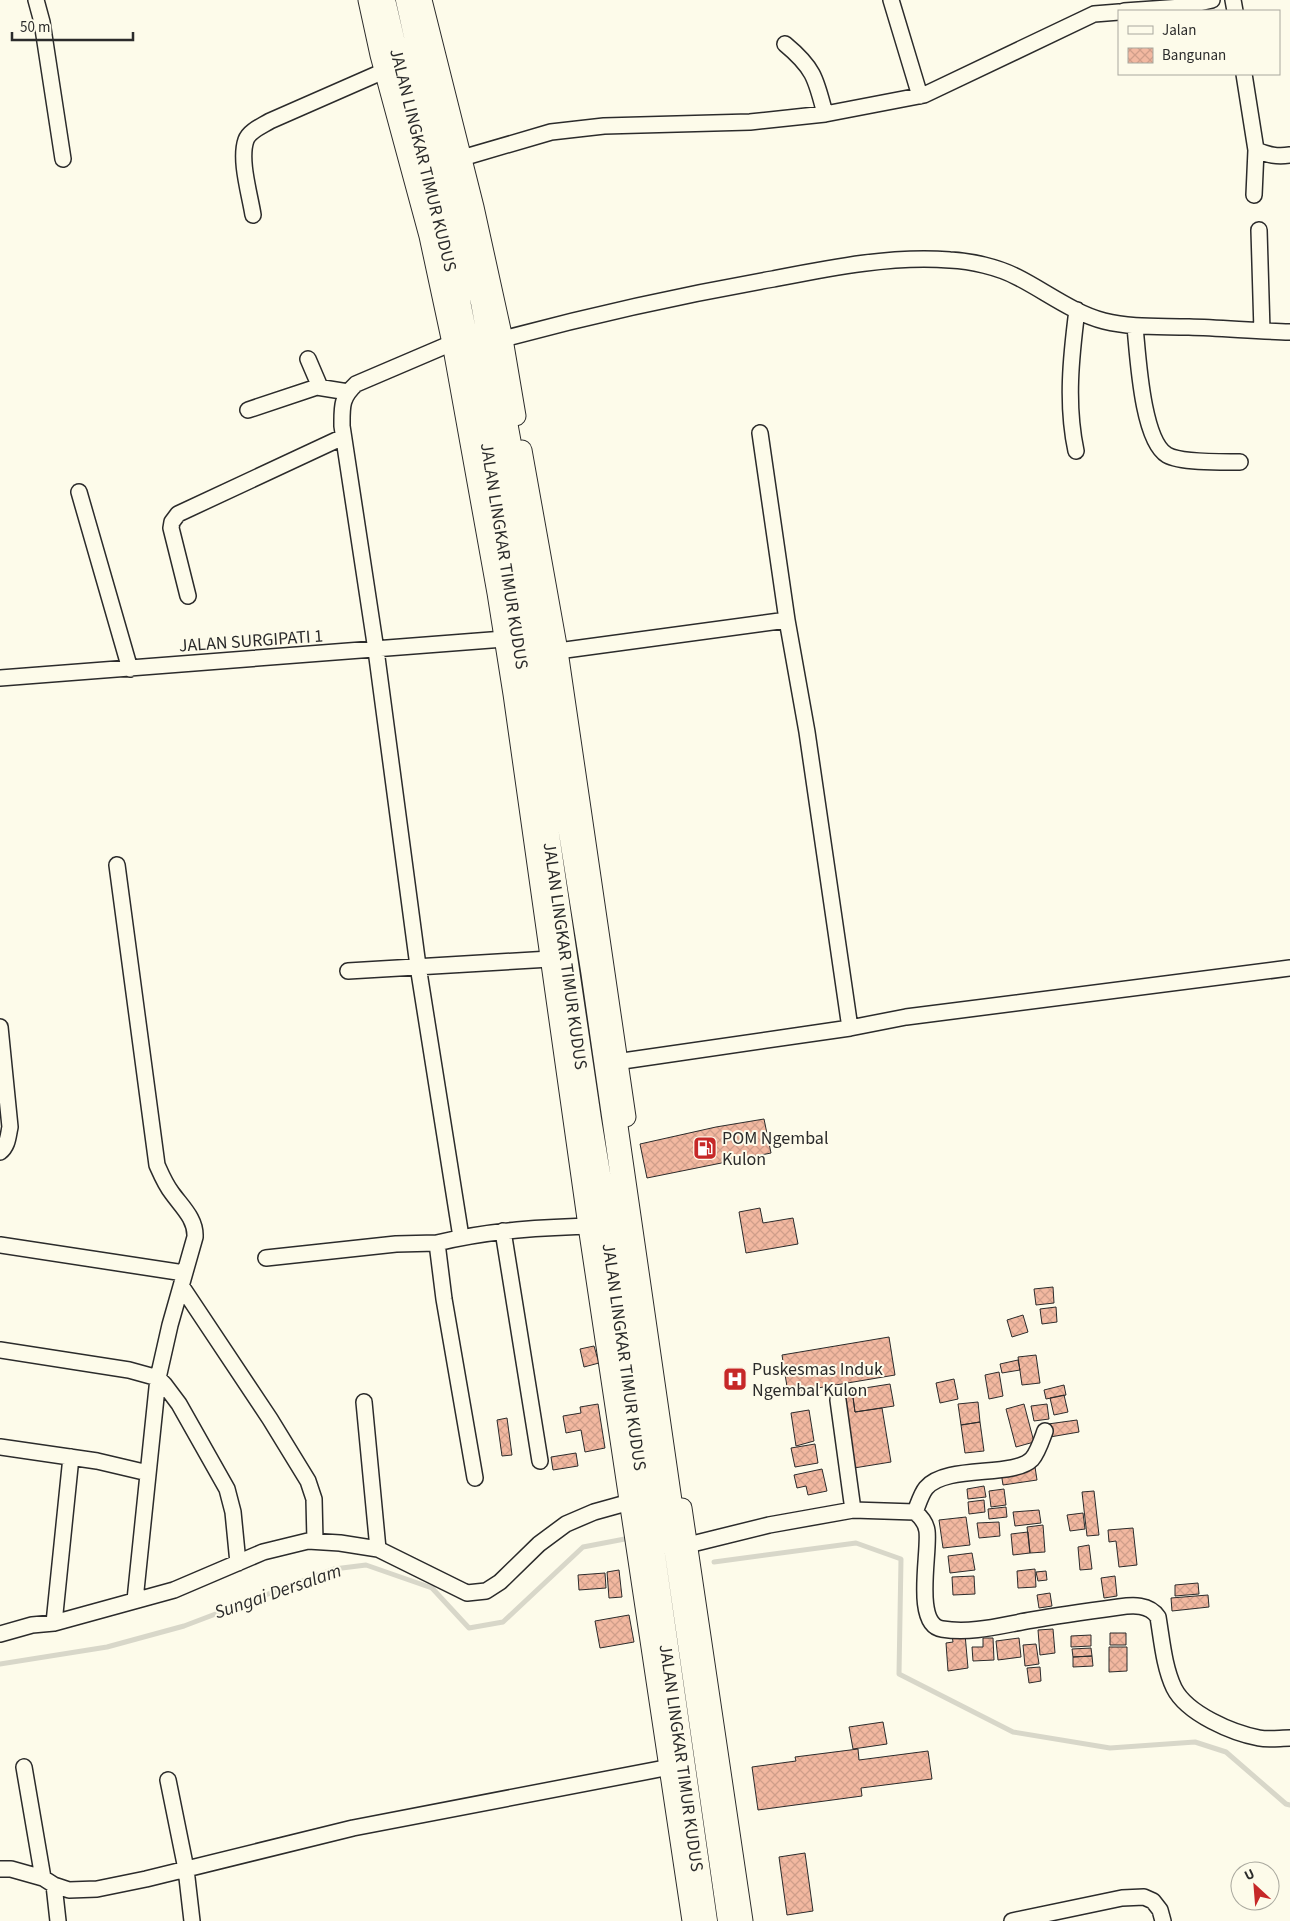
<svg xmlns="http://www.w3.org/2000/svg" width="1290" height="1921" viewBox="0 0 1290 1921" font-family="'Source Sans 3',sans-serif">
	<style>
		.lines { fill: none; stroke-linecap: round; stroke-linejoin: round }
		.stream { stroke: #d8d7c9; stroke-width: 5 }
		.building { fill: url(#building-cross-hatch); stroke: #2b2b2b }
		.minor-casing { stroke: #2b2b2b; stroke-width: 18 }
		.tertiary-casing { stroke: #2b2b2b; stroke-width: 21 }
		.trunk-casing { stroke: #2b2b2b; stroke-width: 26 }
		.minor { stroke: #fdfbea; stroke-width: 15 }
		.tertiary { stroke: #fdfbea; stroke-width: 19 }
		.trunk { stroke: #fdfbea; stroke-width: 24 }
		.labels { text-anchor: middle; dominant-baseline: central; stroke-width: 4; stroke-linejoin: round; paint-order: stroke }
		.street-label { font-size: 18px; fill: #2b2b2b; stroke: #fdfbea }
		.poi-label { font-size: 18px; fill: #2b2b2b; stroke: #fdfbea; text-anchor: start }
		.water-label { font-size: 19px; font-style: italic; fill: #2b2b2b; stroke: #fdfbea }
	</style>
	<defs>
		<pattern id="building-cross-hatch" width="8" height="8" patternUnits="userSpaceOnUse" patternTransform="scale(1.25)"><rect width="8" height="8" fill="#f2b8a0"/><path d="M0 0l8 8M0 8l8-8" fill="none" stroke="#d09e8a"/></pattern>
	</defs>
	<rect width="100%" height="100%" fill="#fdfbea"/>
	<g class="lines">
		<path class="stream" d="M714 1562 856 1543 901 1559 899 1674 1013 1732 1110 1748 1195 1742 1226 1752 1286 1804 1290 1805
			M0 1664 107 1647 184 1626 334 1569 366 1565 432 1588 469 1628 503 1622 583 1547 630 1538"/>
	</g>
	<path class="building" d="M764 1119 771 1153 647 1178 640 1144 716 1127Z
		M760 1208 763 1223 793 1218 798 1244 746 1253 739 1212Z
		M1053 1287 1054 1303 1036 1305 1034 1289Z
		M1056 1307 1057 1322 1042 1324 1040 1309Z
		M1023 1315 1028 1332 1012 1337 1007 1320Z
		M889 1337 895 1375 788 1393 782 1355Z
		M594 1346 599 1363 584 1367 580 1349Z
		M1036 1355 1040 1383 1022 1385 1018 1357Z
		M1018 1360 1020 1370 1002 1373 1000 1364Z
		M999 1372 1003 1396 989 1399 985 1375Z
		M954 1379 958 1399 940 1403 936 1383Z
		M890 1384 894 1406 855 1412 852 1390Z
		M1064 1385 1066 1395 1046 1399 1044 1390Z
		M852 1390 855 1412 882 1408 891 1462 854 1468 841 1392Z
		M1064 1395 1068 1412 1054 1415 1050 1398Z
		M978 1402 980 1422 961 1425 958 1404Z
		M598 1404 605 1448 585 1452 581 1430 566 1433 563 1416 581 1413 580 1407Z
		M1024 1404 1034 1442 1016 1447 1006 1409Z
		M1047 1404 1049 1419 1034 1421 1031 1406Z
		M809 1410 814 1441 796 1446 791 1413Z
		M507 1418 512 1455 502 1456 497 1420Z
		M1077 1420 1079 1432 1050 1437 1048 1424Z
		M980 1422 984 1451 965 1453 961 1425Z
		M815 1444 818 1463 795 1467 791 1448Z
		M576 1453 578 1466 553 1470 551 1457Z
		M1035 1467 1037 1480 1003 1485 1001 1472Z
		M822 1469 827 1491 808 1495 806 1486 797 1488 794 1475Z
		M984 1486 986 1497 968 1499 967 1489Z
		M1004 1489 1006 1505 991 1507 989 1491Z
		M1094 1491 1099 1535 1087 1536 1082 1492Z
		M984 1500 985 1512 969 1514 968 1502Z
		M1006 1507 1007 1517 989 1519 988 1509Z
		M1039 1510 1041 1523 1015 1526 1013 1512Z
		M1083 1513 1085 1529 1070 1531 1067 1515Z
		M966 1517 970 1545 943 1548 939 1520Z
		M999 1522 1000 1536 979 1538 977 1523Z
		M1043 1525 1045 1552 1030 1553 1027 1527Z
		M1133 1528 1137 1565 1119 1567 1116 1541 1109 1542 1108 1530Z
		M1028 1532 1030 1553 1013 1555 1011 1534Z
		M1089 1545 1092 1569 1080 1570 1078 1547Z
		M972 1553 975 1570 950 1573 948 1556Z
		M1035 1569 1036 1587 1018 1588 1017 1571Z
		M619 1570 622 1597 609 1598 607 1572Z
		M1046 1571 1047 1580 1038 1581 1036 1572Z
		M605 1573 606 1588 579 1590 578 1575Z
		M974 1576 975 1594 953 1595 952 1577Z
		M1115 1576 1117 1596 1104 1598 1101 1578Z
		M1198 1583 1199 1594 1175 1596V1585Z
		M1050 1593 1052 1606 1039 1608 1037 1595Z
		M1208 1595 1209 1607 1172 1611 1171 1598Z
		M629 1615 634 1642 600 1648 595 1621Z
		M1053 1629 1055 1653 1040 1655 1038 1630Z
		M1110 1633H1126V1645H1110Z
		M965 1634 968 1668 948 1671 946 1643 953 1642 952 1635Z
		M1091 1635V1646L1071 1647V1636Z
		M983 1638H993L994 1660 973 1661 972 1647H983Z
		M1019 1638 1021 1657 998 1660 996 1641Z
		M1036 1644 1039 1664 1025 1666 1023 1645Z
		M1109 1647H1127V1671L1109 1672Z
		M1091 1648 1092 1656 1073 1657 1072 1649Z
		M1092 1656 1093 1666 1073 1667V1657Z
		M1040 1667 1041 1681 1029 1683 1027 1668Z
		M883 1722 887 1744 853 1749 849 1727Z
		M858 1749 859 1760 928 1751 932 1779 861 1788 862 1796 758 1810 752 1767 796 1761 795 1757Z
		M805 1853 813 1911 787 1915 779 1857Z"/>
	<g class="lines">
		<g class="minor-casing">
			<path id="minor" d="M36 0 42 22 63 159
				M891 0 920 96
				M1233 0 1235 11
				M1124 11 1182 7 1212 0
				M785 44C814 68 816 79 825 114
				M1244 74 1256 150 1254 195
				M1256 150C1268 155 1277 157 1290 155
				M462 158 551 132 604 126 750 122 825 114 924 95 1094 14 1119 12
				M253 215C250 195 239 160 246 140 249 131 262 126 270 121L384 71
				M1259 230 1262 331
				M1135 327C1138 356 1142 440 1167 455 1181 463 1223 462 1240 462
				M503 339C592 315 682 295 773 279 829 268 893 255 950 260 971 261 998 267 1017 277 1045 291 1073 313 1104 321 1132 328 1160 326 1189 327 1222 328 1256 331 1290 332
				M452 343 356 384C341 398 342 406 342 426L376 650 418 966 461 1237
				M308 359 320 387
				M248 410 317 387 348 392
				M1076 451C1066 404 1071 357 1077 310
				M79 492 130 669
				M188 596 171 528 172 522 178 514 343 437
				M558 651 787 620 760 433
				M0 678 504 639
				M117 865 157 1165C161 1174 165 1184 172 1193 182 1207 196 1219 195 1237L170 1325 158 1378 135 1600
				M348 971 550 959
				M0 1027 10 1127C8 1136 8 1146 0 1152
				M850 1028 906 1017 1290 968
				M609 1063 850 1028 807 732 787 620
				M503 1231 540 1461
				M0 1245 184 1273
				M266 1258 396 1244 437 1243
				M182 1287 270 1419 308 1481 314 1499 315 1541
				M0 1350 129 1370 158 1378 164 1384 179 1404 227 1489 233 1512 238 1563
				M838 1400 853 1510
				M364 1402 378 1549
				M0 1447 97 1461 148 1473
				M475 1478 444 1299 437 1243C490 1230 544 1227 599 1226
				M915 1512C918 1505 921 1494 926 1488 946 1464 1014 1478 1032 1459 1038 1452 1042 1439 1045 1431
				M688 1545 769 1525 853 1510 915 1512C921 1517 926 1523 927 1531 930 1552 913 1625 942 1629 973 1634 1002 1625 1032 1620 1061 1615 1090 1611 1119 1607 1133 1605 1149 1604 1158 1617 1162 1641 1164 1667 1174 1688 1187 1714 1233 1733 1259 1738 1269 1740 1280 1738 1290 1738
				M54 1623 71 1457
				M0 1634 32 1625 54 1623 174 1590 263 1552 308 1541 340 1543 378 1549 467 1593 486 1591 500 1582 539 1544 566 1524 594 1512 630 1502
				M24 1767 43 1878
				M168 1780 186 1869 192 1921
				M0 1869H11L43 1878 54 1885 69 1890 97 1889 146 1879 353 1828 670 1767
				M54 1885 58 1921
				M1012 1921 1122 1898 1144 1897 1153 1901 1160 1910 1163 1921"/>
		</g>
		<g class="tertiary-casing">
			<path id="tertiary" d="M368 0 380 55 429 236 452 343 497 593 513 694 588 1226 692 1921
				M422 0 474 207 503 339 516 416
				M522 450 558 651 626 1117
				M682 1508 743 1921"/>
		</g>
		<g class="trunk-casing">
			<path id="trunk" d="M383 0 401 77 431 180 458 301 486 442 517 631 589 1119 604 1210 705 1921
				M408 0 425 76 483 302 509 444 593 970 730 1921"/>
		</g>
		<use href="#minor" class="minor"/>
		<use href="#tertiary" class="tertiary"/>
		<use href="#trunk" class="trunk"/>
	</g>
	<defs>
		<g id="fuel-square" transform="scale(1.25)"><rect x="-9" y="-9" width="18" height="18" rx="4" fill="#c62828" stroke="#fdfbea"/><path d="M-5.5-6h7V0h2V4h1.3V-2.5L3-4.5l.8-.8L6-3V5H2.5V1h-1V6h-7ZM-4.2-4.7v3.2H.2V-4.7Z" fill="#fff"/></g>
		<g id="hospital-square" transform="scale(1.25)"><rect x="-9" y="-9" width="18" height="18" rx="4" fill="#c62828" stroke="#fdfbea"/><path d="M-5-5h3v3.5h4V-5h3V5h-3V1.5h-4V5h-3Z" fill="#fff"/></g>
	</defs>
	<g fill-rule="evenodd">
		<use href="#fuel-square" x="705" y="1148"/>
		<use href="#hospital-square" x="735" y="1379"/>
	</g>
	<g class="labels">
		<g class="street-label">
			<text transform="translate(423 160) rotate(76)">JALAN LINGKAR TIMUR KUDUS</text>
			<text transform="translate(504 556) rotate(81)">JALAN LINGKAR TIMUR KUDUS</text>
			<text transform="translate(251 641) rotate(-4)">JALAN SURGIPATI 1</text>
			<text transform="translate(565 956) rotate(82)">JALAN LINGKAR TIMUR KUDUS</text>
			<text transform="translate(624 1357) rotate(82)">JALAN LINGKAR TIMUR KUDUS</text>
			<text transform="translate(681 1758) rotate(82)">JALAN LINGKAR TIMUR KUDUS</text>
		</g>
		<g class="poi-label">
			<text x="722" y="1138">POM Ngembal<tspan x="722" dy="21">Kulon</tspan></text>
			<text x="752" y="1369">Puskesmas Induk<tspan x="752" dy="21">Ngembal Kulon</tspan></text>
		</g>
		<g class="water-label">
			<text transform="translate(278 1592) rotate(-19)">Sungai Dersalam</text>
		</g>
	</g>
	<rect x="1118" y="10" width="162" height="65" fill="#fdfbea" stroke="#a9a89e"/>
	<rect x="1128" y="26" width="25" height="8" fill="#fdfbea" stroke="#a9a89e"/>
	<text x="1162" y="35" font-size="15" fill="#2b2b2b">Jalan</text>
	<rect x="1128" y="48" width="25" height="15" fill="url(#building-cross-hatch)" stroke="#a9a89e"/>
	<text x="1162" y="60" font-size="15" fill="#2b2b2b">Bangunan</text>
	<g transform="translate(1255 1886) rotate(334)"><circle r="24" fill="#fdfbea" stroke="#a9a89e"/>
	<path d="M0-4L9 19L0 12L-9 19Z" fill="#c62828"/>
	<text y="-8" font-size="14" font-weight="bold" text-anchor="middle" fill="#2b2b2b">U</text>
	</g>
	<path d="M12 32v8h121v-8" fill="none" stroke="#2b2b2b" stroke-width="2.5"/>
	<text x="20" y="32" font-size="15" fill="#2b2b2b" stroke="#fdfbea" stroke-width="4" paint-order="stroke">50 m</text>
</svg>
